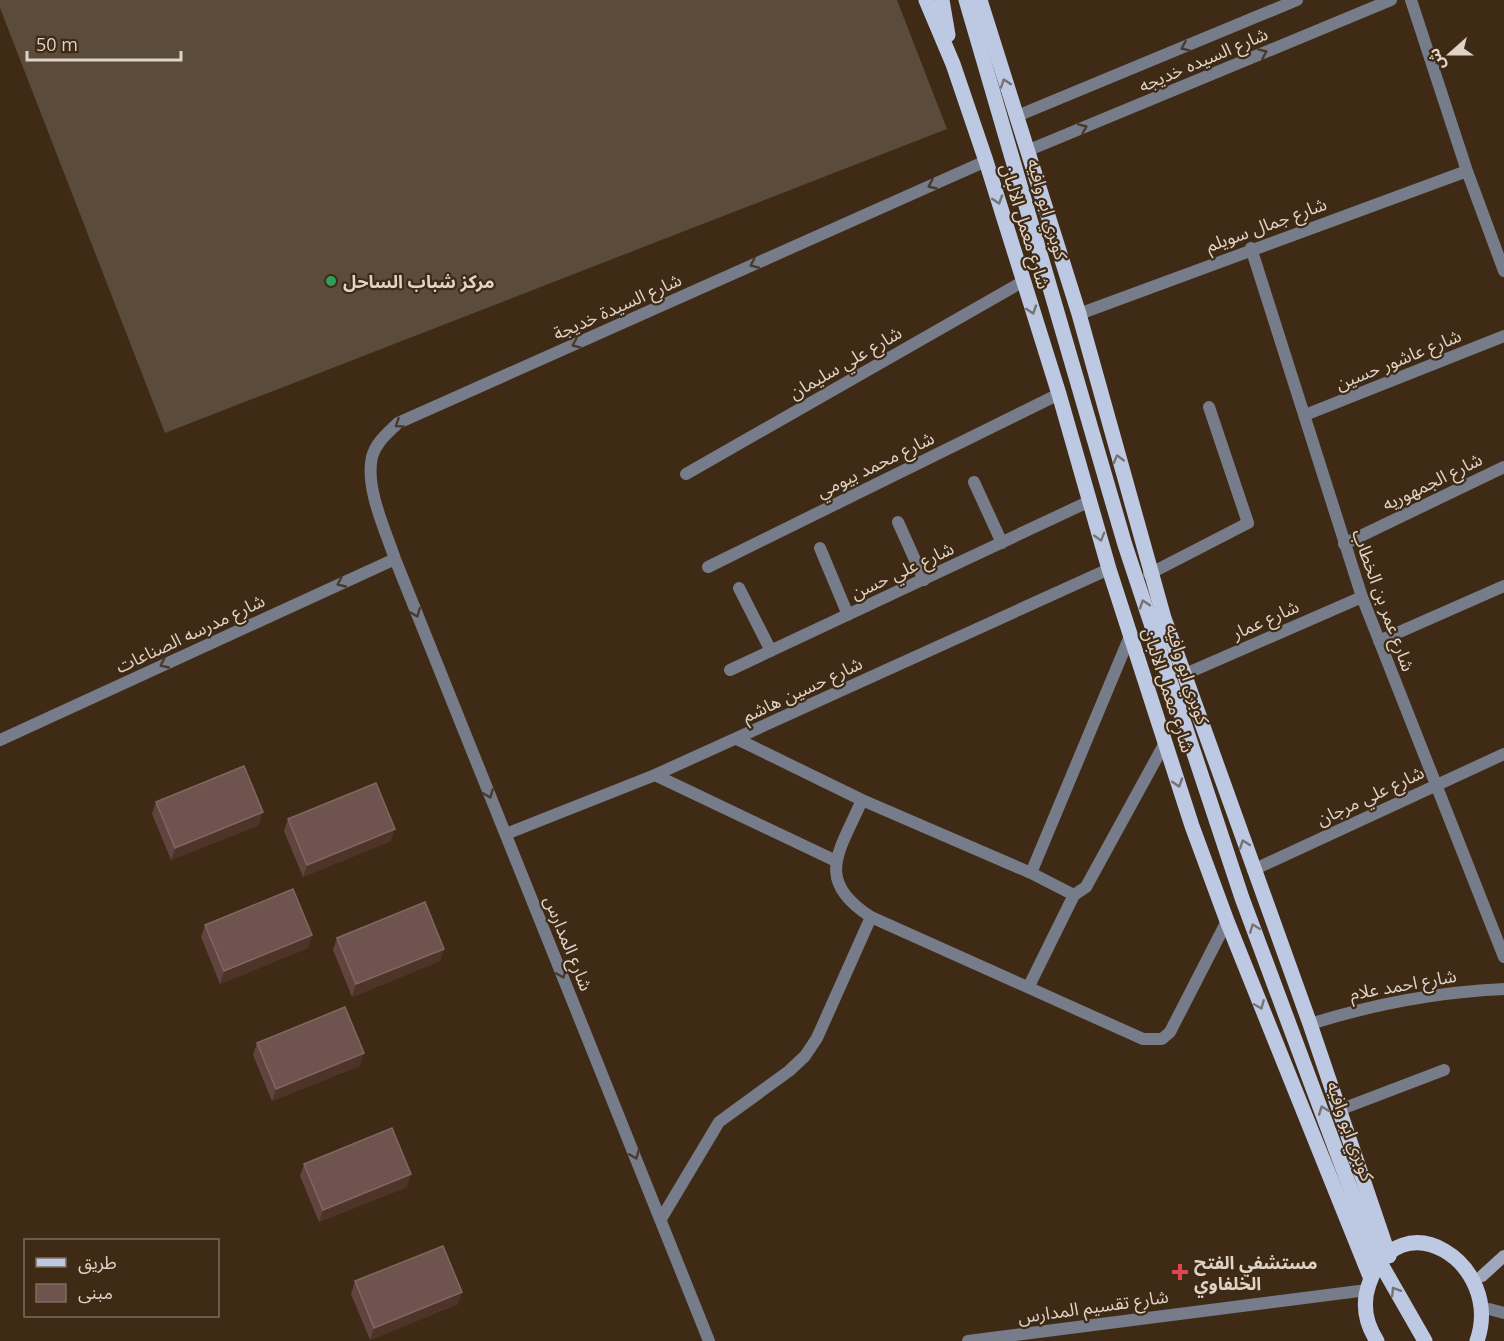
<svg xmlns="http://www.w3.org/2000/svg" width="1504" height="1341" viewBox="0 0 1504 1341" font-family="'Open Sans','Noto Sans Arabic',sans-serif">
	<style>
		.pitch { fill: #5b4b3b }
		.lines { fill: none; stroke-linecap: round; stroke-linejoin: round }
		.street { stroke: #767c89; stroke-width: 12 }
		.secondary { stroke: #9ea7bc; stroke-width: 12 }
		.primary { stroke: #bdc9e3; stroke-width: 15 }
		.primary-bridge { stroke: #bdc9e3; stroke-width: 15 }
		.wall { fill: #614440 }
		.shaded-wall { fill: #4e3329 }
		.building { fill: #6f534e; stroke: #806761; stroke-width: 1.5 }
		.oneway { stroke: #493a2c }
		.oneway2 { stroke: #777272 }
		.leisure-dot { fill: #2e9e5b; stroke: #3e2a15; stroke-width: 2 }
		.health-dot { fill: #e0444e; stroke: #3e2a15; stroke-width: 2 }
		.labels { text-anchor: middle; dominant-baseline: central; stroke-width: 4.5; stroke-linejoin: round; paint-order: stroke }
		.street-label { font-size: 18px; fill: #dfd2c6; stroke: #3e2a15 }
		.poi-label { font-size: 18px; font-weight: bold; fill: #dfd2c6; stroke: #3e2a15; text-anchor: start }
	</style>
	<rect width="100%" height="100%" fill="#3e2a15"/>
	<path class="pitch" d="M0 0H897L947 129 165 433 0 8Z"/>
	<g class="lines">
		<path class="street" d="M1411 0 1467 171 1504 271
			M1017 116 1297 0
			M1029 150 1391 0
			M1251 248 1362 597 1504 957
			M1079 314 1467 171
			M1305 415 1504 336
			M686 474 1022 282
			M974 482 1002 543
			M898 522 924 580
			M1344 544 1504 467
			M820 548 848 615
			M708 567 1059 394
			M1149 574 1248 523 1209 407
			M739 588 771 651
			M1379 641 1504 586
			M730 670 1090 501
			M1183 675 1362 597
			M737 739 862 800 1031 873 1074 895
			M0 740 395 559
			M655 775 836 861
			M862 800C840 851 813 880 871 917L1143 1039H1162L1170 1032 1227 921
			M506 834 655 775 1109 569
			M1253 870 1504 754
			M1031 873 1130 636
			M1029 986 1074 895 1086 887 1166 741
			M1310 1024C1374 1004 1436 992 1504 989
			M1339 1110 1444 1070
			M661 1219 719 1122 789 1071 805 1056 817 1038 871 917
			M1489 1309 1504 1313
			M709 1341 395 559C385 529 365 488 372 457 376 442 388 433 398 423L986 161
			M968 1341 1367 1290"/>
		<path class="secondary" d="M1482 1276 1504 1256"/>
		<path class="primary" d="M926 0 953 64 986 161 1059 394 1109 569 1192 826 1227 921 1371 1279
			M942 0 948 35
			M980 0 1079 314 1164 618 1310 1024 1389 1256
			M1377 1341C1366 1324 1362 1304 1369 1284 1399 1197 1504 1263 1477 1341"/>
		<path class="primary-bridge" d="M966 0 1125 545 1242 898 1374 1252 1425 1341"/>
	</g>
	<path class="wall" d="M156 802 259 825 171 860 152 814Z
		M288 819 391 841 303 877 284 831Z
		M205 925 308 948 220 984 201 937Z
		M337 938 444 949 440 961 352 997 333 950Z
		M257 1043 364 1053 359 1066 272 1101 253 1055Z
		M304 1164 407 1187 319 1222 300 1176Z
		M355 1281 458 1304 370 1340 351 1294Z"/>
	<path class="shaded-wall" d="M263 812 259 825 171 860 175 848Z
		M395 829 391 841 303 877 307 865Z
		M312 935 308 948 220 984 224 971Z
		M444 949 440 961 352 997 356 984Z
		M364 1053 359 1066 272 1101 276 1089Z
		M411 1174 407 1187 319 1222 323 1210Z
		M462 1292 458 1304 370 1340 374 1328Z"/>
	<path class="building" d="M244 766 263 812 175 848 156 802Z
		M376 783 395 829 307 865 288 819Z
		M293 889 312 935 224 971 205 925Z
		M425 902 444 949 356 984 337 938Z
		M345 1007 364 1053 276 1089 257 1043Z
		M392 1128 411 1174 323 1210 304 1164Z
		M443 1246 462 1292 374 1328 355 1281Z"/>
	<defs><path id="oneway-chevron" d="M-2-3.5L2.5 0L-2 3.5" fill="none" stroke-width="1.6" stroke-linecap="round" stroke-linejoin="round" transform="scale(1.5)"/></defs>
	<g class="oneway">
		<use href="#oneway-chevron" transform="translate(1185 47) rotate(157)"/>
		<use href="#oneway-chevron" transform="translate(1263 53) rotate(-23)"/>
		<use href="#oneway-chevron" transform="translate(1083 128) rotate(-23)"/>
		<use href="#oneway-chevron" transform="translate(932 185) rotate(156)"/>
		<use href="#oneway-chevron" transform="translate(754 264) rotate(156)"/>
		<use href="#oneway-chevron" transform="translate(576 344) rotate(156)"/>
		<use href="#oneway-chevron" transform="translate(399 424) rotate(147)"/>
		<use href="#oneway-chevron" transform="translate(341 583) rotate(155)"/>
		<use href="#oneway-chevron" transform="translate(416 613) rotate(68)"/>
		<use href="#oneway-chevron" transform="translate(164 664) rotate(155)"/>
		<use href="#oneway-chevron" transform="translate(489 794) rotate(68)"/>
		<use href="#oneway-chevron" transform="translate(562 974) rotate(68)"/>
		<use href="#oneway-chevron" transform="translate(635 1155) rotate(68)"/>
	</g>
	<g class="oneway2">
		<use href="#oneway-chevron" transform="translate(1005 83) rotate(-109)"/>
		<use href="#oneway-chevron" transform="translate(998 200) rotate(72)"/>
		<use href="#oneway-chevron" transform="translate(1032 310) rotate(72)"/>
		<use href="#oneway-chevron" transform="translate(1118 459) rotate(-105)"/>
		<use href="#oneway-chevron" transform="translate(1100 537) rotate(74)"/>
		<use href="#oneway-chevron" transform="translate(1144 604) rotate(-108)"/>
		<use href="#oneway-chevron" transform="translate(1178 783) rotate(72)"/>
		<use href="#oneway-chevron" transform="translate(1244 844) rotate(-110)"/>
		<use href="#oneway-chevron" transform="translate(1254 928) rotate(-111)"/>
		<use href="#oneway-chevron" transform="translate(1260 1005) rotate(68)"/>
		<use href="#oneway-chevron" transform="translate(1323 1110) rotate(-110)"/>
		<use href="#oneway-chevron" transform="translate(1395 1291) rotate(-122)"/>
	</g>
	<circle class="leisure-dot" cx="331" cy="281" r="6"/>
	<path class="health-dot" d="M1177 1263h6v6h6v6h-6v6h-6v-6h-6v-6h6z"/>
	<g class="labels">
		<g class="street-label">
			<text transform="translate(1203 59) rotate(-23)">شارع السيده خديجه</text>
			<text transform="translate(1048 209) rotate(74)">كوبري ابو وافيه</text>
			<text transform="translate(1266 224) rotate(-20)">شارع جمال سويلم</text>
			<text transform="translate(1026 226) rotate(73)">شارع معمل الالبان</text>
			<text transform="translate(617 306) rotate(-24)">شارع السيدة خديجة</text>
			<text transform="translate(1398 359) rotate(-22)">شارع عاشور حسين</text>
			<text transform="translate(845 362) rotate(-30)">شارع علي سليمان</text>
			<text transform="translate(875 464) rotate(-26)">شارع محمد بيومي</text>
			<text transform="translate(1432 481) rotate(-26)">شارع الجمهوريه</text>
			<text transform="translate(902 570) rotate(-25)">شارع علي حسن</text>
			<text transform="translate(1384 600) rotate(70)">شارع عمر بن الخطاب</text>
			<text transform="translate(1265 619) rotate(-24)">شارع عمار</text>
			<text transform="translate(190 633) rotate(-25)">شارع مدرسه الصناعات</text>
			<text transform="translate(1188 674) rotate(72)">كوبري ابو وافيه</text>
			<text transform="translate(802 689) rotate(-25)">شارع حسين هاشم</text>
			<text transform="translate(1169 690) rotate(72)">شارع معمل الالبان</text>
			<text transform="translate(1370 795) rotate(-25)">شارع علي مرجان</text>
			<text transform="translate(569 943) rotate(68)">شارع المدارس</text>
			<text transform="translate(1403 984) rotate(-10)">شارع احمد علام</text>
			<text transform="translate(1351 1131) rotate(70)">كوبري ابو وافيه</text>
			<text transform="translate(1093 1306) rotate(-8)">شارع تقسيم المدارس</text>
		</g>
		<g class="poi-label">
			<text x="343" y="281">مركز شباب الساحل</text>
			<text x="1194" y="1262">مستشفي الفتح<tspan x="1194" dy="21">الخلفاوي</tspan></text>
		</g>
	</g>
	<rect x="24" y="1239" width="195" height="78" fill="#3e2a15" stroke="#7e6d5c" stroke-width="1.5"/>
	<rect x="36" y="1258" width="30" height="9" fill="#bdc9e3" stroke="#7e6d5c" stroke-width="1.5"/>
	<text x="78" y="1269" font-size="18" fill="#dfd2c6">طريق</text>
	<rect x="36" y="1284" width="30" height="18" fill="#6f534e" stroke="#7e6d5c" stroke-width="1.5"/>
	<text x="78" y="1299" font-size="18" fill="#dfd2c6">مبنى</text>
	<g transform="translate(1450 54) rotate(249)" stroke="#3e2a15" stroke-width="4.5" paint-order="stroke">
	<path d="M0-4.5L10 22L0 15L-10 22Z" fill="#dfd2c6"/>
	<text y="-9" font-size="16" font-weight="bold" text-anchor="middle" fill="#dfd2c6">ش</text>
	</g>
	<path d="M27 51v9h154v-9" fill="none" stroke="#dfd2c6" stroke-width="3"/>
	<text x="36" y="51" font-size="18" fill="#dfd2c6" stroke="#3e2a15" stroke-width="4.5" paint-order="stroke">50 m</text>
</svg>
